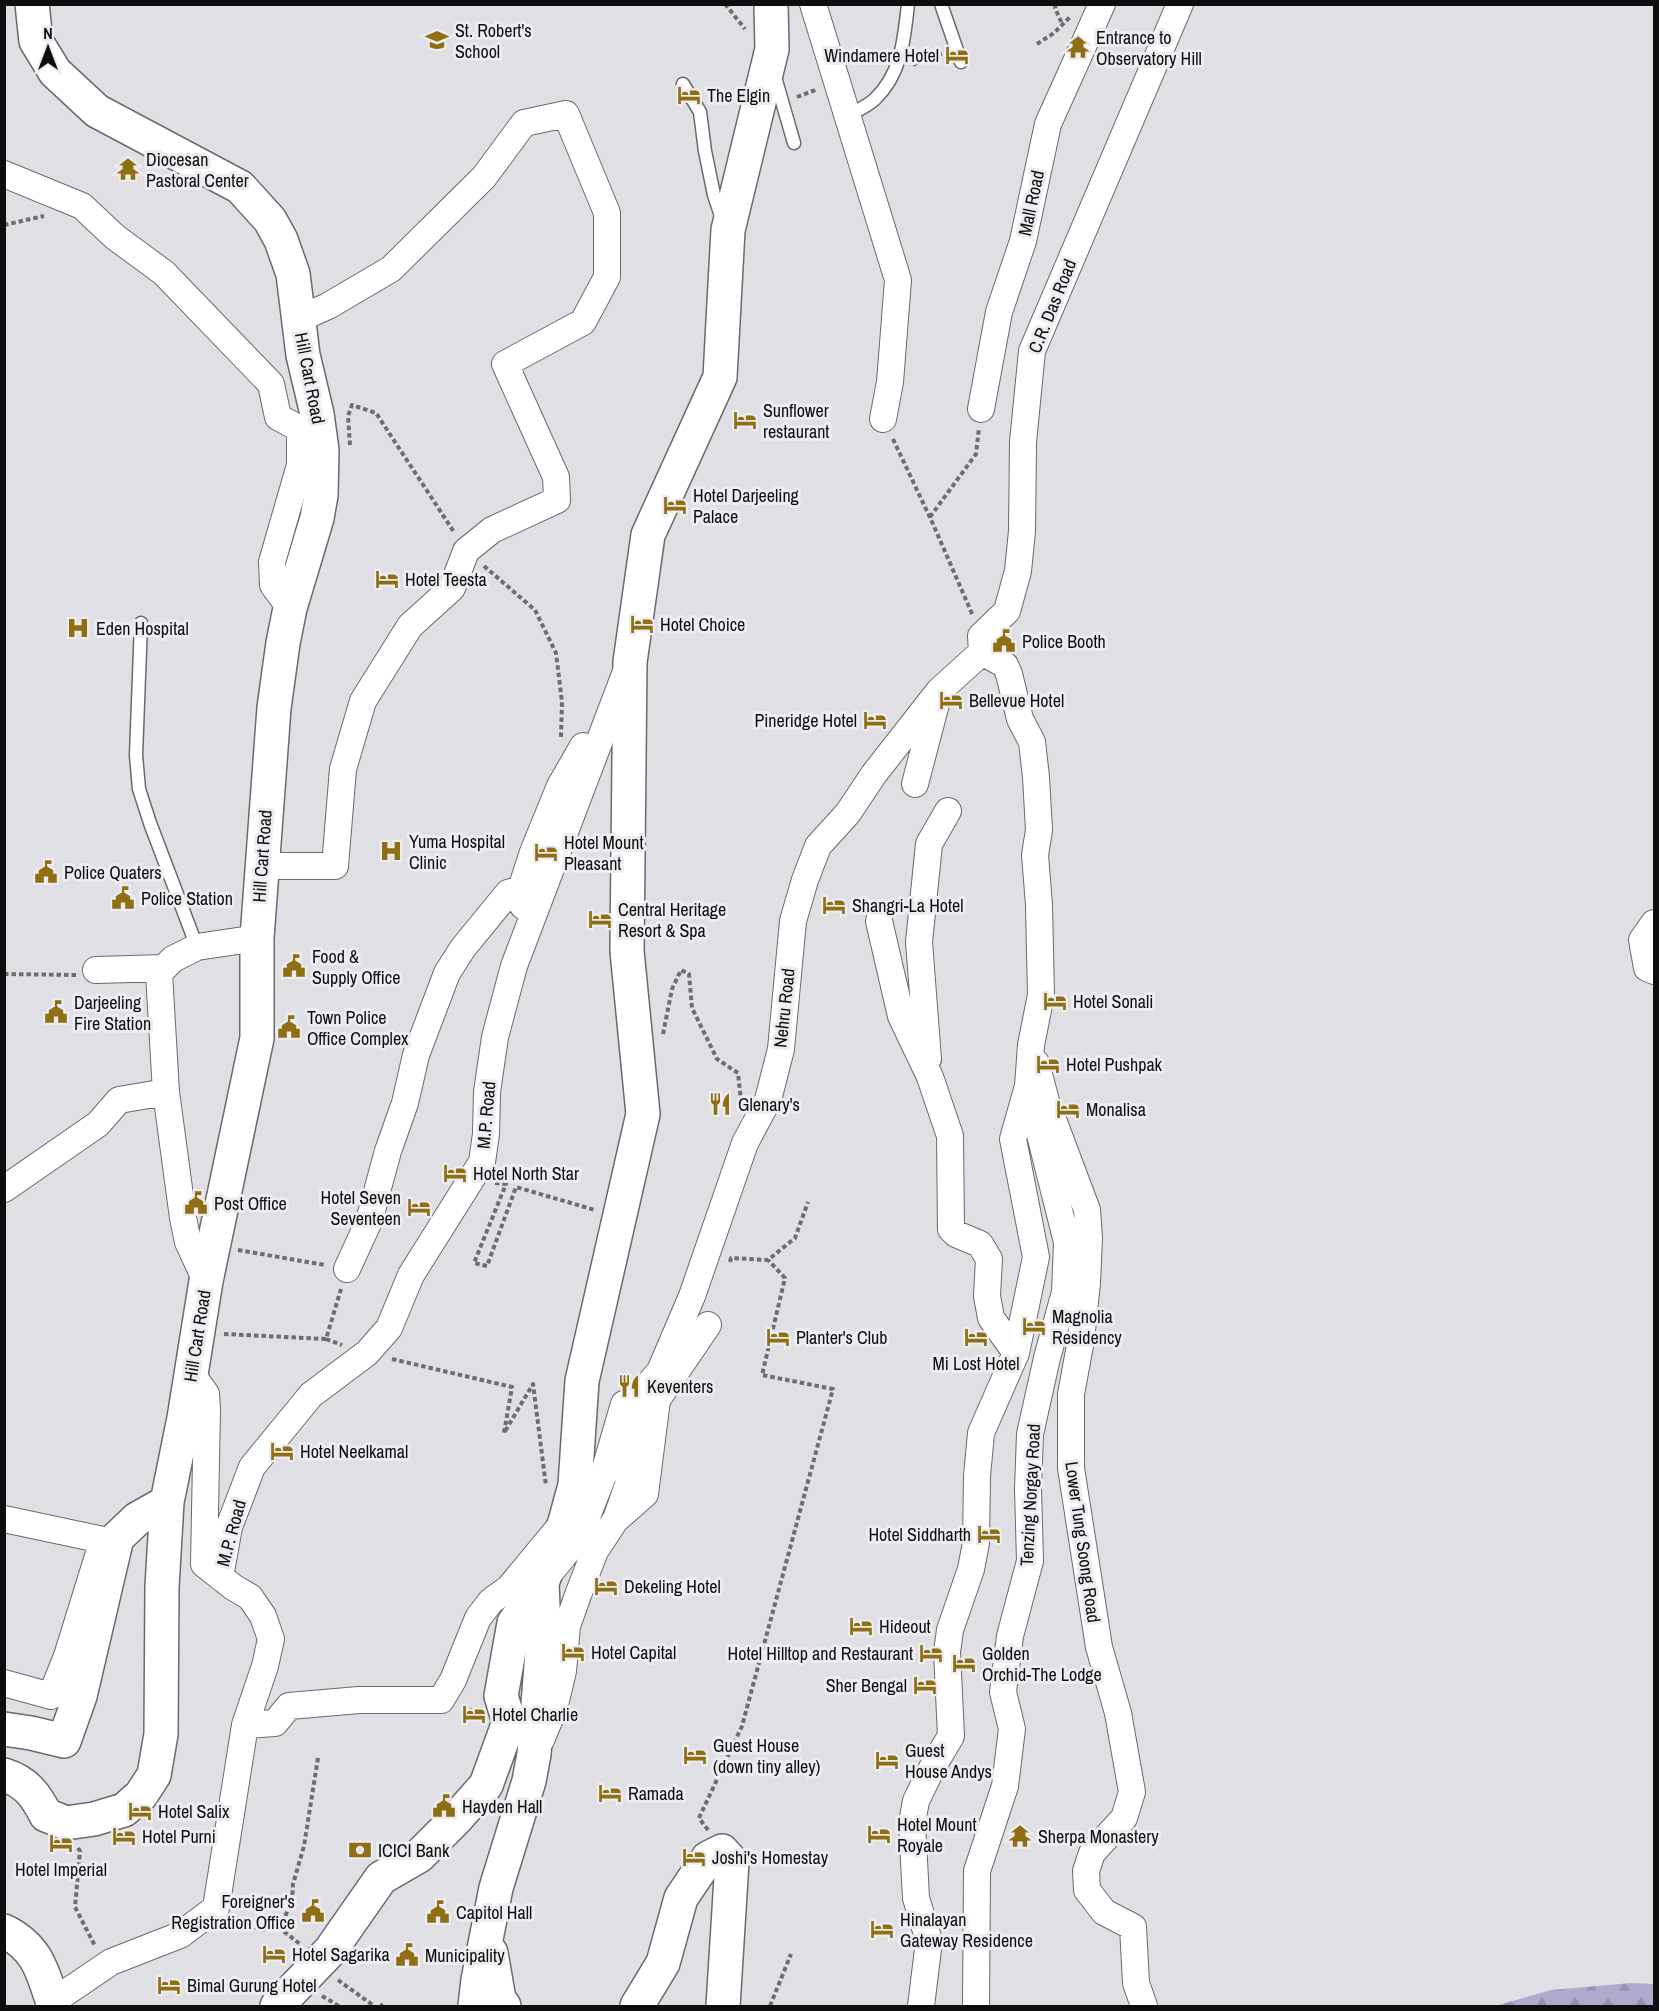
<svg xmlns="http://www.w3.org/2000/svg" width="1659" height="2011" viewBox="0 0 1659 2011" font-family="'Archivo Narrow',sans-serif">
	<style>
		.forest { fill: url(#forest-firs) }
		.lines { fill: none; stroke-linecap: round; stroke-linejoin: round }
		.lane-casing { stroke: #6a6a6d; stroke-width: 15 }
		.street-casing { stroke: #6a6a6d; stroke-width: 28 }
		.secondary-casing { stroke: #6a6a6d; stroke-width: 36 }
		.highway-casing { stroke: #6a6a6d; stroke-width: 36 }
		.path { stroke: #6d6d6f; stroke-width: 4; stroke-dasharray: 4.5 3; stroke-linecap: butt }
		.lane { stroke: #fff; stroke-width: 12 }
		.street { stroke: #fff; stroke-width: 26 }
		.secondary { stroke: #fff; stroke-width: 33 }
		.highway { stroke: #fff; stroke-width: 33 }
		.labels { text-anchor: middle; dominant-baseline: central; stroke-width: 6; stroke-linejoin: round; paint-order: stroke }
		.poi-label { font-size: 18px; fill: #0e0e0f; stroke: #edecf0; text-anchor: start }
		.street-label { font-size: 18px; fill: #0e0e0f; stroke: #edecf0 }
	</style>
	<defs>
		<pattern id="forest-firs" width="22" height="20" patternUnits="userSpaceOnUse" patternTransform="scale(1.5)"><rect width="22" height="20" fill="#aeabce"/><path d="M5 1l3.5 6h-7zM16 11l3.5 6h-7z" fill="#9492b0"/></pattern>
	</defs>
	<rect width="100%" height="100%" fill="#e0dfe3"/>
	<path class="forest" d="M1631 1983 1654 1984V2006H1495L1551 1990Z"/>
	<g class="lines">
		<g class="lane-casing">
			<path id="lane" d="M941 4 961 62
				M775 77 794 143
				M683 84 700 112 705 151 714 195 722 219
				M847 116C856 111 868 106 875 99 902 73 904 39 908 4
				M141 623 136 755 139 789 150 823 197 947"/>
		</g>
		<g class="street-casing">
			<path id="street" d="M813 4 898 280 890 382 883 419
				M4 174 82 206 115 237 164 273 271 384 278 417 300 429V465L272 562 273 585 290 608
				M981 409 999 312 1023 241 1048 124 1102 4
				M915 784 937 700
				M261 866H335L343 769 363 701 410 626 452 588 466 551 492 530 557 500 556 477 505 364 583 322 607 277V213L566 114 524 123 484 177 391 269 328 306 299 319
				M523 906 521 889 533 852 560 786 583 746
				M879 921 901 1016 930 1077 950 1136 951 1229 956 1234 980 1244 989 1259 987 1296 991 1318 1016 1353
				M1654 923 1642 940 1647 968 1654 971
				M96 970 164 968
				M928 1059 919 942 929 844 948 811
				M1036 1063 1046 1101 1087 1210 1089 1238 1087 1283 1081 1340 1071 1394V1468L1099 1647 1118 1713 1132 1792 1124 1818 1092 1853 1086 1871 1087 1890 1104 1912 1133 1927 1136 1983 1144 2006
				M4 1189 98 1124 119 1100 166 1092
				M347 1269 369 1221 388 1151 405 1103 416 1055 447 973 463 948 508 893 521 889
				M206 1281 188 1242 183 1218 166 1092 159 973 173 959 197 947 257 938
				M619 1517 645 1494 657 1400 708 1325
				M4 1519 103 1540
				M553 1569 579 1537 603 1476 624 1404 637 1398 660 1371 692 1296 745 1143 768 1100 781 1049 793 921 805 880 818 846 848 813 874 774 939 691 982 652
				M220 1577 229 1527 252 1467 311 1395 367 1353 389 1328 411 1275 482 1162 486 1134 487 1092 495 1037 514 966 625 674
				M4 1683 51 1696 67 1656 103 1540
				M245 1725 275 1723 289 1706 359 1700H441L453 1680 478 1618 491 1601 509 1588 557 1530
				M541 1740 554 1709 563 1671 567 1626 578 1595 595 1551 616 1519 628 1485 637 1398
				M52 2002 111 1962 180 1935 216 1908 245 1725 265 1666 271 1639 263 1616 250 1597 233 1587 204 1564 207 1409 206 1394 191 1373
				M921 2006 929 1941 916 1898 912 1823 916 1801 932 1768 951 1736 947 1652 950 1630 971 1569 976 1543 977 1476 981 1433 1016 1353 1036 1257 1013 1139 1028 1086 1031 1045 1041 995 1039 905 1035 855 1039 830 1036 777 1032 742 1020 719 1009 674 1005 665 982 652 981 636 1007 611 1018 571 1022 531 1023 442 1032 351 1180 4
				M976 2006 977 1871 1005 1786 1012 1729 1003 1692 1010 1636 1030 1561 1028 1489 1030 1434 1047 1358 1065 1292 1067 1242 1030 1095"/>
		</g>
		<g class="secondary-casing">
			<path id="secondary" d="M4 1931C39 1948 43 1974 54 2006
				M491 1953 499 1999 504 2006
				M277 2006 330 1951 381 1878 419 1856 456 1819 486 1785 509 1722 501 1696 514 1623 542 1583 565 1522 575 1485 582 1381 643 1114 627 951 630 662 648 535 720 377 728 230 772 49 771 4
				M475 2006 478 1980 496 1888 529 1781 534 1754 544 1628 542 1583
				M637 2006 663 1963 681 1898 708 1858 722 1851 732 1862 723 2006"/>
		</g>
		<g class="highway-casing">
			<path id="highway" d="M4 1729 31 1733 64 1741 80 1696 117 1538 137 1519 167 1502 184 1418 206 1281 257 1038V938L274 708 283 643 290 608 317 518 321 495 322 450 317 414 303 355 293 274 281 240 270 220 240 187 97 111 55 72 36 41 32 4
				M4 1775C27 1782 36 1796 46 1815L66 1823 94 1819 124 1810 141 1795 154 1775 161 1734 162 1587 167 1502"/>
		</g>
		<path class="path" d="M725 4 745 29
			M1056 4 1055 8 1063 26
			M1037 44 1054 33 1071 16
			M913 65 934 55 942 54
			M797 97 818 89
			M4 225 44 216
			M893 439 933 524 973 616
			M350 445 348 416 352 405 376 413 454 532
			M930 517 976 454 979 428
			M484 566 535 610 556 653 562 702 561 737
			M4 974 76 975
			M663 1034 672 989 681 970 689 974 692 1008 717 1059 738 1073 741 1101
			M495 1183 506 1184 474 1263 487 1266 516 1187 595 1210
			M238 1250 325 1265
			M730 1262 731 1258 768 1260 795 1238 808 1202
			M224 1334 326 1339 341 1289
			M326 1339 342 1345
			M392 1359 512 1387 504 1433 533 1384 546 1486
			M462 1707 480 1714
			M708 1830 699 1818 742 1726 833 1389 762 1375 785 1278 768 1260
			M78 1848 80 1851 75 1907 95 1946
			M235 1917 261 1930 278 1927 282 1924 292 1900 293 1884 304 1846 318 1758
			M278 1927 300 1944
			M338 1980 374 2006
			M322 1996 339 2006
			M381 2006 383 2004
			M770 2006 791 1954"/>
		<use href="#lane" class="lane"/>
		<use href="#street" class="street"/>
		<use href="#secondary" class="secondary"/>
		<use href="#highway" class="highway"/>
	</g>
	<defs>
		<g id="school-bare" transform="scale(1.8)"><path d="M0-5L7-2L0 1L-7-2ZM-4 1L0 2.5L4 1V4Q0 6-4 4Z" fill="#8f6f13" stroke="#edecf0" stroke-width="2.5" paint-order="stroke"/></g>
		<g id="temple-bare" transform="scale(1.8)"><path d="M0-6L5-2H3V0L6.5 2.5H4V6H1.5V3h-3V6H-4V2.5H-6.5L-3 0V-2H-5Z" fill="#8f6f13" stroke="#edecf0" stroke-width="2.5" paint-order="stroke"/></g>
		<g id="hotel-bare" transform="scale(1.8)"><path d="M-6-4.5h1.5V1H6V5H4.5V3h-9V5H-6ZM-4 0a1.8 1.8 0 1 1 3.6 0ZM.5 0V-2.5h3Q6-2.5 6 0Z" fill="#8f6f13" stroke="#edecf0" stroke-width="2.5" paint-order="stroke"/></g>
		<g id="hospital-bare" transform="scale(1.8)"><path d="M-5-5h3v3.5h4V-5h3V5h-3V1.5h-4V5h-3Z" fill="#8f6f13" stroke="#edecf0" stroke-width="2.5" paint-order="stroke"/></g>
		<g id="civic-bare" transform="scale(1.8)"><path d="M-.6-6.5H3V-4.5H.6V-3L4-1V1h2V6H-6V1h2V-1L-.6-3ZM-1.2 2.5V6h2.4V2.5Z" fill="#8f6f13" stroke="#edecf0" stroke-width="2.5" paint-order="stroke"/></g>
		<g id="restaurant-bare" transform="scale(1.8)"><path d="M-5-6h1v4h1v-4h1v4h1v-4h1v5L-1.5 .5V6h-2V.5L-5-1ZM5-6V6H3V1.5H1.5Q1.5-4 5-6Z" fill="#8f6f13" stroke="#edecf0" stroke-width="2.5" paint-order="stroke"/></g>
		<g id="bank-bare" transform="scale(1.8)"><path d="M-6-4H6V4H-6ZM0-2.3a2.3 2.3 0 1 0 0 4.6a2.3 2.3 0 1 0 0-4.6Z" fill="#8f6f13" stroke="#edecf0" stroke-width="2.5" paint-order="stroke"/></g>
	</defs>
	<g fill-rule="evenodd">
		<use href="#school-bare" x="437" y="40"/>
		<use href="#temple-bare" x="1078" y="47"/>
		<use href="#hotel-bare" x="957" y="55"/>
		<use href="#hotel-bare" x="689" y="95"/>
		<use href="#temple-bare" x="128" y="169"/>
		<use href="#hotel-bare" x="745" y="420"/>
		<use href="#hotel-bare" x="675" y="505"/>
		<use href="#hotel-bare" x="387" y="579"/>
		<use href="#hotel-bare" x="642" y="624"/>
		<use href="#hospital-bare" x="78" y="628"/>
		<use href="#civic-bare" x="1004" y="641"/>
		<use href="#hotel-bare" x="951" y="700"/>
		<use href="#hotel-bare" x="875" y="720"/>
		<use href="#hospital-bare" x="391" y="851"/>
		<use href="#hotel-bare" x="546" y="852"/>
		<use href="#civic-bare" x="46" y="872"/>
		<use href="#civic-bare" x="123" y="898"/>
		<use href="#hotel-bare" x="834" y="905"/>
		<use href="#hotel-bare" x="600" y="919"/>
		<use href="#civic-bare" x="294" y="966"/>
		<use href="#hotel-bare" x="1055" y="1001"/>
		<use href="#civic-bare" x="56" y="1012"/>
		<use href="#civic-bare" x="289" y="1027"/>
		<use href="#hotel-bare" x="1048" y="1064"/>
		<use href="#restaurant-bare" x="720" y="1104"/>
		<use href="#hotel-bare" x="1068" y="1109"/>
		<use href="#hotel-bare" x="455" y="1173"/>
		<use href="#civic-bare" x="196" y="1203"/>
		<use href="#hotel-bare" x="419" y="1207"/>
		<use href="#hotel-bare" x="1034" y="1326"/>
		<use href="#hotel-bare" x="778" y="1337"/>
		<use href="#hotel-bare" x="976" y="1337"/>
		<use href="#restaurant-bare" x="629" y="1386"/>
		<use href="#hotel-bare" x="282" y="1451"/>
		<use href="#hotel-bare" x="989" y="1534"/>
		<use href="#hotel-bare" x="606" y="1586"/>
		<use href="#hotel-bare" x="861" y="1626"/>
		<use href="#hotel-bare" x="573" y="1652"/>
		<use href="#hotel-bare" x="931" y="1653"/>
		<use href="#hotel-bare" x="964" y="1663"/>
		<use href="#hotel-bare" x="925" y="1685"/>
		<use href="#hotel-bare" x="474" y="1714"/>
		<use href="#hotel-bare" x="695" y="1755"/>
		<use href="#hotel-bare" x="887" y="1760"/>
		<use href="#hotel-bare" x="610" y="1793"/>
		<use href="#civic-bare" x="444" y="1806"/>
		<use href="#hotel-bare" x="140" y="1811"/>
		<use href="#hotel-bare" x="879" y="1834"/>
		<use href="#hotel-bare" x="124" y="1836"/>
		<use href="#temple-bare" x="1020" y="1836"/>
		<use href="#hotel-bare" x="61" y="1843"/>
		<use href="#bank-bare" x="360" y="1850"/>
		<use href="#hotel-bare" x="694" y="1857"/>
		<use href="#civic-bare" x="313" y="1911"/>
		<use href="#civic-bare" x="438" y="1912"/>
		<use href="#hotel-bare" x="882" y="1929"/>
		<use href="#hotel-bare" x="274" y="1954"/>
		<use href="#civic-bare" x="407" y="1955"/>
		<use href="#hotel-bare" x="169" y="1985"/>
	</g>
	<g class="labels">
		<g class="poi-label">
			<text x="455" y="30">St. Robert's<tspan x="455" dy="21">School</tspan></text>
			<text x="1096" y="37">Entrance to<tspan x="1096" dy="21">Observatory Hill</tspan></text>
			<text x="939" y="55" text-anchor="end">Windamere Hotel</text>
			<text x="707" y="95">The Elgin</text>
			<text x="146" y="159">Diocesan<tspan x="146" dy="21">Pastoral Center</tspan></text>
			<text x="763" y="410">Sunflower<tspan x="763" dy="21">restaurant</tspan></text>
			<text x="693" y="495">Hotel Darjeeling<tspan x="693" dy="21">Palace</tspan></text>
			<text x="405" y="579">Hotel Teesta</text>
			<text x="660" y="624">Hotel Choice</text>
			<text x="96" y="628">Eden Hospital</text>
			<text x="1022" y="641">Police Booth</text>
			<text x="969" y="700">Bellevue Hotel</text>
			<text x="857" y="720" text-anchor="end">Pineridge Hotel</text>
			<text x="409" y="841">Yuma Hospital<tspan x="409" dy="21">Clinic</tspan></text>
			<text x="564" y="842">Hotel Mount<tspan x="564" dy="21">Pleasant</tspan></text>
			<text x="64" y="872">Police Quaters</text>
			<text x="141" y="898">Police Station</text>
			<text x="852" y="905">Shangri-La Hotel</text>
			<text x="618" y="909">Central Heritage<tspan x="618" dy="21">Resort &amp; Spa</tspan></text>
			<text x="312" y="956">Food &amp;<tspan x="312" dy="21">Supply Office</tspan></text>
			<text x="1073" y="1001">Hotel Sonali</text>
			<text x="74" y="1002">Darjeeling<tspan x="74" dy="21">Fire Station</tspan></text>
			<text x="307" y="1017">Town Police<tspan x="307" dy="21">Office Complex</tspan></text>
			<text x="1066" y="1064">Hotel Pushpak</text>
			<text x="738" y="1104">Glenary's</text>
			<text x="1086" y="1109">Monalisa</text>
			<text x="473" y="1173">Hotel North Star</text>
			<text x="401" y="1197" text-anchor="end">Hotel Seven<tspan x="401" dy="21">Seventeen</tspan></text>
			<text x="214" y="1203">Post Office</text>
			<text x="1052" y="1316">Magnolia<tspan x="1052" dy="21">Residency</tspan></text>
			<text x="796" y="1337">Planter's Club</text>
			<text x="976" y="1363" text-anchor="middle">Mi Lost Hotel</text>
			<text x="647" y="1386">Keventers</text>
			<text x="300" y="1451">Hotel Neelkamal</text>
			<text x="971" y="1534" text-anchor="end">Hotel Siddharth</text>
			<text x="624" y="1586">Dekeling Hotel</text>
			<text x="879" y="1626">Hideout</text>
			<text x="591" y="1652">Hotel Capital</text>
			<text x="913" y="1653" text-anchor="end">Hotel Hilltop and Restaurant</text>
			<text x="982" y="1653">Golden<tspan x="982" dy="21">Orchid-The Lodge</tspan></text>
			<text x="907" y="1685" text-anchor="end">Sher Bengal</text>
			<text x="492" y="1714">Hotel Charlie</text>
			<text x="713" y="1745">Guest House<tspan x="713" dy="21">(down tiny alley)</tspan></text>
			<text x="905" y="1750">Guest<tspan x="905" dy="21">House Andys</tspan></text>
			<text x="628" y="1793">Ramada</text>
			<text x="462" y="1806">Hayden Hall</text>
			<text x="158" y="1811">Hotel Salix</text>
			<text x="897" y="1824">Hotel Mount<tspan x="897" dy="21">Royale</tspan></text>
			<text x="142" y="1836">Hotel Purni</text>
			<text x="1038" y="1836">Sherpa Monastery</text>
			<text x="378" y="1850">ICICI Bank</text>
			<text x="712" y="1857">Joshi's Homestay</text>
			<text x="61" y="1869" text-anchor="middle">Hotel Imperial</text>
			<text x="295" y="1901" text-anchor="end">Foreigner's<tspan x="295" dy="21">Registration Office</tspan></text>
			<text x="456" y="1912">Capitol Hall</text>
			<text x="900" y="1919">Hinalayan<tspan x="900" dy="21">Gateway Residence</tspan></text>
			<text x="292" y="1954">Hotel Sagarika</text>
			<text x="425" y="1955">Municipality</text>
			<text x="187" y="1985">Bimal Gurung Hotel</text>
		</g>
		<g class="street-label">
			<text transform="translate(1031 203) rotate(-78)">Mall Road</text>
			<text transform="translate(1052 306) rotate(-68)">C.R. Das Road</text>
			<text transform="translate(310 378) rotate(79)">Hill Cart Road</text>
			<text transform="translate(262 856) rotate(-86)">Hill Cart Road</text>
			<text transform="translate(784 1008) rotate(-84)">Nehru Road</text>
			<text transform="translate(486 1115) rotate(-85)">M.P. Road</text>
			<text transform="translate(197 1336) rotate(-81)">Hill Cart Road</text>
			<text transform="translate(1030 1495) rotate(-87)">Tenzing Norgay Road</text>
			<text transform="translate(231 1533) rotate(-75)">M.P. Road</text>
			<text transform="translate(1083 1542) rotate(82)">Lower Tung Soong Road</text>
		</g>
	</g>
	<rect width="1659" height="2011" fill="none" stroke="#0e0e0f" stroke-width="12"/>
	<g transform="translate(48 48)" stroke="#edecf0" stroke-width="4.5" paint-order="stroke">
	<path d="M0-4.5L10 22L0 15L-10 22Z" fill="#0e0e0f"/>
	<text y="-9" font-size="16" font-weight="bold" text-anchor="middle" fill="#0e0e0f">N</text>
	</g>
</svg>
